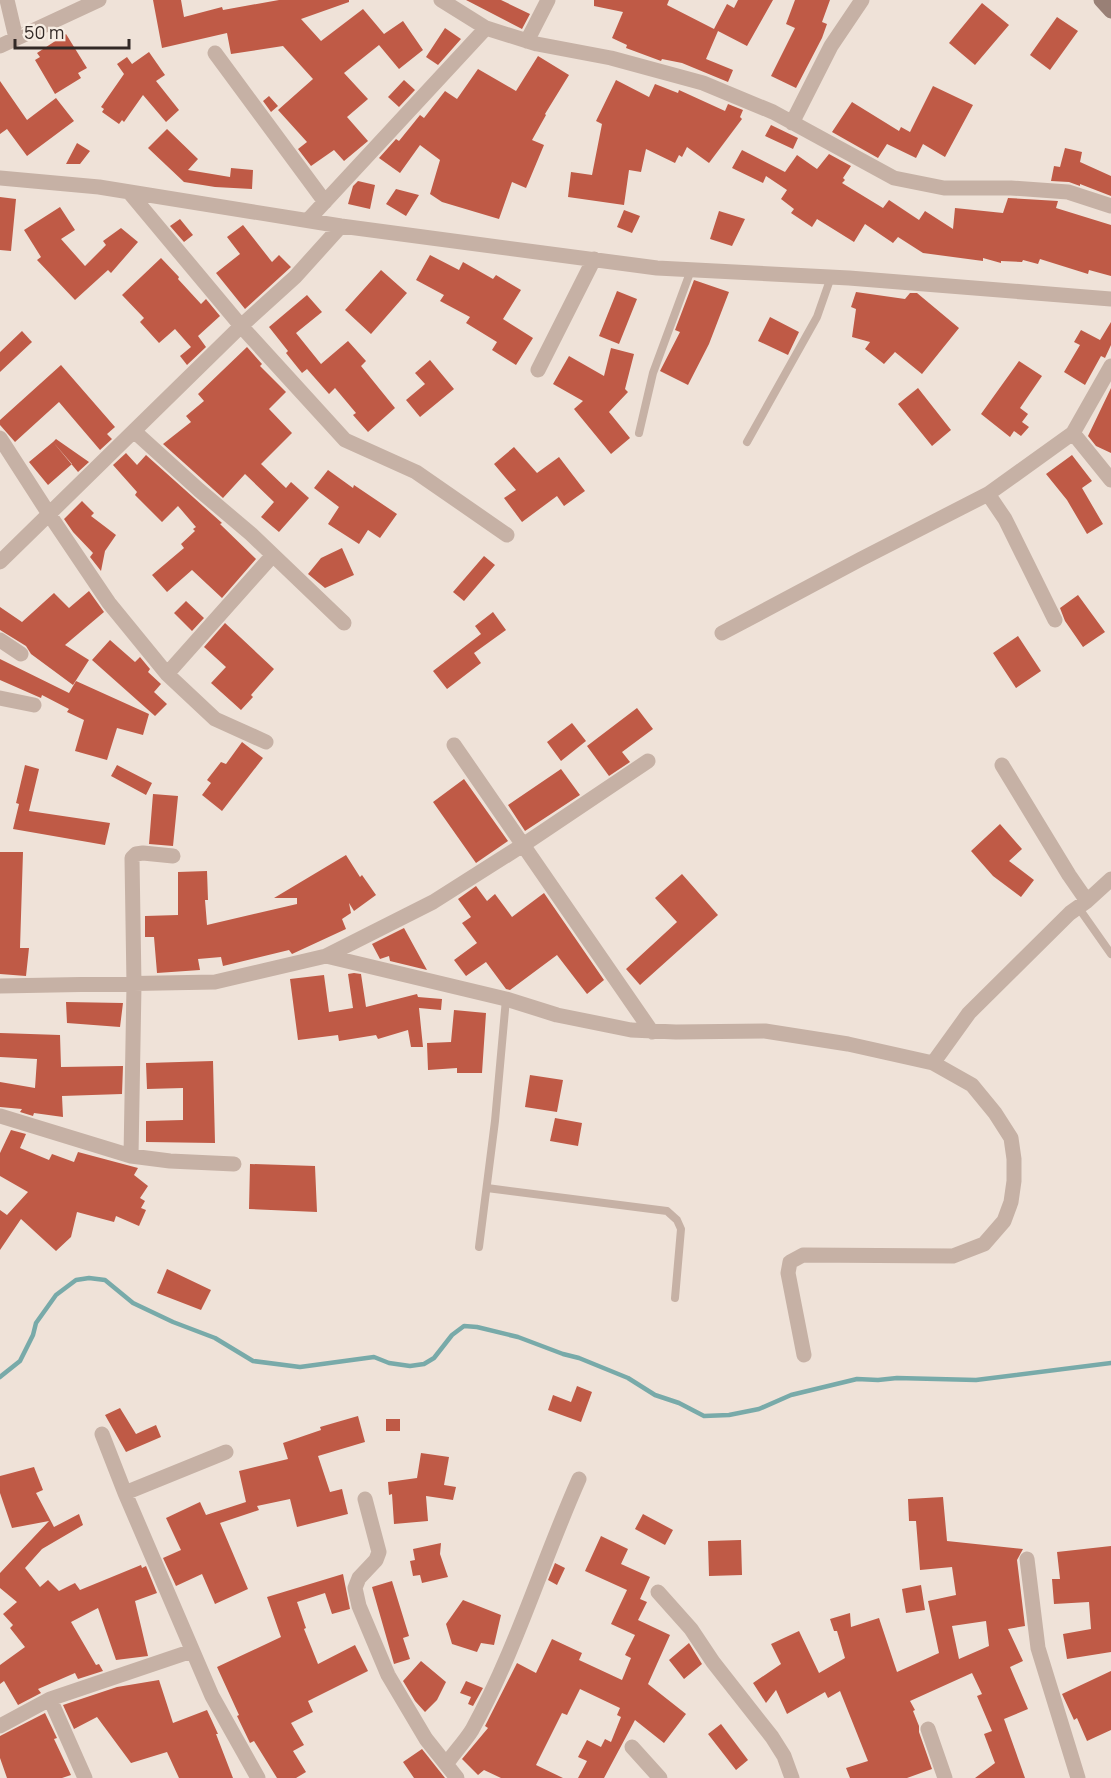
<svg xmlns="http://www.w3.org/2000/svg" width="1111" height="1778" viewBox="0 0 1111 1778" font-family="Manrope,sans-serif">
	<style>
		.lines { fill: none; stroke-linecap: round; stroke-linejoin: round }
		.stream { stroke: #78aaa9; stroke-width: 4.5 }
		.building { fill: #bf5a46; fill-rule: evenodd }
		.lane { stroke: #c6b1a5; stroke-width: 8 }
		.street { stroke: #c6b1a5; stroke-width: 15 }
		.secondary { stroke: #998076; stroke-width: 15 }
	</style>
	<rect width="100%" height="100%" fill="#efe2d8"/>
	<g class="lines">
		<path class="stream" d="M0 1377 20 1361 33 1335 36 1323 56 1295 76 1280 89 1278 105 1280 133 1303 173 1322 215 1338 253 1361 300 1367 374 1357 389 1363 410 1366 424 1364 434 1358 452 1335 464 1326 477 1327 518 1337 563 1354 579 1358 628 1378 655 1395 679 1403 704 1416 729 1415 759 1409 791 1395 857 1379 878 1380 897 1378 976 1380 1111 1363"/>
	</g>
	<path class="building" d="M153 0H181L184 17 222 7 223 10 279 0H349V2L301 19 321 41 363 9 384 34 403 21 423 50 399 69 379 45 344 73 368 99 347 117 368 141 344 161 334 150 311 166 298 149 307 142 278 110 313 79 283 46 231 54 227 33 162 48Z
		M466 0H501L530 14 522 29Z
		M594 0H669L667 5 714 29 727 4 734 8 738 0H773L747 46 718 31 706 59 733 70 728 82 682 63 662 59 661 61 626 48 627 45 612 38 623 12 594 6Z
		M795 0H830L822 22 827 24 822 38 796 88 771 76 795 28 786 24Z
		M982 3 1009 25 975 65 949 43Z
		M1057 17 1078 31 1050 70 1030 55Z
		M445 28 461 39 438 65 426 57Z
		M66 34 87 68 78 73 81 78 55 94 35 60 40 57 37 53Z
		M149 52 165 75 156 81 179 110 166 122 143 95 124 122 122 120 119 124 102 112 104 109 101 107 124 74 117 64 127 57 132 64Z
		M538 56 569 75 545 114 546 115 532 140 544 145 526 188 512 182 499 219 442 202 430 194 440 160 420 145 400 173 379 158 396 139 399 141 420 115 424 118 445 91 457 99 478 69 516 91Z
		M404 80 415 90 399 107 388 97Z
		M616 80 649 97 655 84 678 93 679 90 725 111 728 104 743 110 740 117 742 119 709 163 687 147 682 157 679 155 675 163 646 149 641 172 629 170 624 205 568 197 571 172 592 175 602 124 596 121Z
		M0 81 27 120 56 98 74 121 27 156 7 129 0 134Z
		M933 86 973 105 945 157 923 144 916 158 887 144 878 158 832 132 852 102 899 131 901 127 910 132Z
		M269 96 278 106 271 112 263 101Z
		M771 125 798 138 793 149 765 136Z
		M167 129 198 159 188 170 230 177 231 168 253 170 252 189 215 187 184 182 148 148Z
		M77 143 90 151 80 164H66Z
		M1065 148 1082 152 1080 162 1111 176V196L1080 184V186L1069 182 1051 181 1054 166 1060 167Z
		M742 150 785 172 797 155 817 169 829 154 851 166 843 178 845 180 842 183 883 208 889 200 919 220 925 211 953 229 955 208 1003 213 1008 198 1058 201 1056 208 1111 225V276L1089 270 1088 274 1040 259 1038 264 1023 260 1022 262 1001 261V263L983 258V261L923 253 898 237 893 243 865 224 854 242 817 219 812 227 791 213 794 209 781 199 787 190 766 176 763 183 732 168Z
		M358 181 375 185 370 209 348 204 353 186Z
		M396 189 419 195 406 216 386 204Z
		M0 197 16 199 11 251 0 250Z
		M60 207 75 230 61 239 85 266 106 245 103 241 121 228 138 242 111 273 108 270 75 300 37 260 41 257 24 230Z
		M624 210 640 216 632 233 617 227Z
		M719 211 745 219 732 246 710 239Z
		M180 219 193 235 184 242 170 226Z
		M243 225 272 262 279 255 291 267 245 309 216 273 240 254 227 237Z
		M430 255 459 270 463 262 493 279 496 275 521 290 503 319 533 338 516 365 492 350 497 342 466 323 470 317 440 301 444 295 416 280Z
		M161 258 179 277 178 279 201 304 206 299 220 316 198 336 206 347 187 365 180 356 191 347 175 329 159 343 140 322 144 318 122 295Z
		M381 270 407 293 371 334 345 310Z
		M694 280 729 292 709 344 688 385 660 371 680 332 675 330Z
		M617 291 637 299 619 344 599 336Z
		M856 292 905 299 910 293H917L959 328 922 374 895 352 884 364 865 349 870 342 852 337 856 309 851 307Z
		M307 295 322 312 296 333 321 364 348 341 366 361 361 366 395 408 368 432 353 415 356 413 335 388 329 394 307 369 302 373 286 353 288 351 269 327Z
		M770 317 799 332 788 355 758 341Z
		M1111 322V345L1105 358 1101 356 1085 385 1064 372 1080 345 1074 342 1081 330 1100 340Z
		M22 331 32 342 0 372V352Z
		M247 347 262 364 260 366 286 392 269 409 292 433 261 464 286 488 291 482 309 498 279 532 261 517 274 502 245 474 223 498 163 444 191 422 186 416 204 401 198 394Z
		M611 348 634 354 625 389 628 392 609 412 630 438 611 454 574 409 583 401 553 384 569 356 604 376Z
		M430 360 454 389 420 417 406 400 425 384 415 373Z
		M1019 361 1042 376 1020 408 1028 414 1022 422 1029 427 1021 436 1014 431 1010 437 981 414Z
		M61 365 115 427 107 434 112 439 100 450 59 402 15 442 0 425V420Z
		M918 388 951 430 932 446 898 404Z
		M1111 388V453L1096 446 1088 436Z
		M56 439 89 462 78 472 53 442Z
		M53 442 72 464 48 485 29 462Z
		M514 447 537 473 559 457 585 491 564 506 557 496 522 522 504 498 516 490 494 464Z
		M126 453 137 465 146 455 222 523 220 524 256 559 222 598 192 570 167 592 152 575 184 548 181 544 195 531 193 529 196 527 178 506 162 522 135 495 137 492 113 465Z
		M1072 455 1092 481 1082 488 1103 524 1087 534 1067 500 1046 474Z
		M328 470 353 488 354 485 397 514 380 538 368 530 359 544 328 524 339 507 314 488Z
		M82 501 94 513 91 516 116 535 105 551 101 571 90 557 93 553 73 532 64 519Z
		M342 548 354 575 325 588 308 574 321 558Z
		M484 556 495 565 464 601 453 592Z
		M89 591 104 612 65 645 89 660 73 685 31 654 26 646 0 630V607L22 622 54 593 69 608Z
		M1078 595 1105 632 1083 647 1065 621 1060 608Z
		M186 601 204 618 192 631 174 613Z
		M493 612 506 630 474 653 481 663 447 689 433 671 481 634 475 626Z
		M225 623 274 669 251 695 253 697 241 710 211 683 226 667 204 647Z
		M1018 636 1041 671 1016 688 993 653Z
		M110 640 135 662 140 657 150 669 148 672 161 684 154 692 167 704 155 716 92 660Z
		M0 659 69 693 76 681 149 714 143 735 117 728 107 760 75 751 84 720 67 712 69 709 42 695 41 698 0 680Z
		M637 708 653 729 622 752 630 762 609 776 587 746Z
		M572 723 586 741 561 761 547 742Z
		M242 742 263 758 222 811 202 795 211 783 207 780 221 762 226 764Z
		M25 765 39 769 29 811 110 823 105 845 13 829 19 804 16 803Z
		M117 765 152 783 146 795 111 776Z
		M561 769 580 795 525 831 508 805Z
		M464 779 508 841 476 863 433 802Z
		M153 794 178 796 173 846 149 844Z
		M1000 824 1022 849 1009 861 1034 880 1021 897 993 876 971 851Z
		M0 852H23L20 948H29L26 976 0 974Z
		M346 855 360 877 362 875 376 895 354 911 349 903 351 913 342 919 346 929 292 954 289 950 223 966 221 957 198 959 200 970 157 973 154 937H145V916L178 915V872L207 871 208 900H205L207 925 297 904V898H274Z
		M682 874 718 915 640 985 626 969 677 922 655 898Z
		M476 886 487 901 495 894 512 917 544 893 604 980 587 994 557 955 510 990 506 989 486 962 466 976 454 960 477 943 462 923 471 917 458 899Z
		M404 928 427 970 390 961 389 956 380 959 372 944Z
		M354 973 361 974 366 1007 417 994 418 997 442 999 441 1010 419 1008 423 1047H411L408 1030 378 1039 376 1035 339 1041 338 1035 298 1040 290 979 324 975 329 1012 353 1008 348 974Z
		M66 1002 123 1003 120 1027 67 1023Z
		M454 1010 486 1013 482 1073H457V1068L428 1070 427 1043 451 1042Z
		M0 1033 60 1035 61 1067 123 1066 122 1094 62 1096 63 1117 34 1113 33 1116 20 1112 22 1109 0 1107V1082L35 1088 37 1059 0 1057Z
		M213 1061 215 1143 146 1142V1121L183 1120V1088L147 1089 146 1063Z
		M530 1075 563 1080 557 1112 525 1107Z
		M555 1118 582 1123 578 1146 550 1141Z
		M11 1130 26 1134 20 1148 49 1160 52 1154 74 1162 78 1152 138 1168 134 1175 148 1186 140 1198 145 1201 141 1208 146 1210 139 1226 116 1216 114 1222 77 1212 71 1237 56 1251 21 1219 0 1250V1210L7 1215 28 1192 0 1176V1153Z
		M250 1164 315 1166 317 1212 249 1209Z
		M167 1269 211 1290 201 1310 157 1293Z
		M577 1386 592 1392 581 1422 548 1410 553 1395 571 1402Z
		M120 1408 136 1434 156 1425 161 1437 126 1452 105 1415Z
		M358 1416 365 1442 318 1456 330 1492 342 1489 348 1514 297 1527 290 1499 257 1506 259 1510 220 1523 248 1589 215 1604 202 1574 176 1586 163 1558 181 1550 166 1518 200 1502 206 1515 246 1502 239 1471 288 1459 283 1443 321 1430 320 1427Z
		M386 1419H400V1431H386Z
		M421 1453 449 1457 444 1485 456 1487 453 1500 426 1496 428 1521 394 1524 392 1494 389 1495 388 1482 417 1478Z
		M34 1467 43 1490 36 1493 54 1527 79 1514 83 1525 42 1549 25 1568 40 1587 48 1580 59 1591 75 1583 80 1590 141 1565 142 1568 146 1566 157 1593 135 1601 148 1656 116 1660 98 1608 71 1622 96 1665 99 1664 103 1671 78 1679 75 1673 38 1689 41 1693 18 1705 4 1681 0 1684V1665L25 1647 10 1628 13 1625 3 1614 17 1602 0 1588V1573L49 1521 12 1528 0 1493V1476Z
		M943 1497 947 1541 1023 1549 1017 1560 1025 1626 1008 1629 1023 1661 1010 1667 1028 1709 1004 1719 1025 1778H975L995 1763 984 1734 992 1731 977 1696 982 1694 972 1673 910 1701 915 1710 913 1711 919 1726V1732L932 1769 907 1778H850L846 1768 868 1761 840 1691 828 1698 825 1692 787 1714 776 1690 766 1703 753 1683 781 1664 771 1644 799 1631 819 1673 845 1658 837 1631H834L830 1619 850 1613 851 1627 879 1618 897 1672 939 1653 928 1601 956 1595 952 1567 920 1570 916 1521H909L908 1499ZM986 1621 989 1646 959 1659 952 1626Z
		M643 1514 673 1530 665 1545 635 1529Z
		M601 1536 628 1549 621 1564 650 1577 640 1599 647 1602 638 1620 670 1635 648 1684 686 1714 664 1743 635 1720 604 1778H578L587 1761 578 1757 587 1740 601 1747 605 1739 611 1742 621 1717 617 1715 620 1708 580 1689 567 1715 562 1713 536 1765 563 1778H501L484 1770 478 1775 462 1759 488 1728 485 1726 517 1663 536 1673 552 1639 582 1653 579 1660 622 1680 631 1658 625 1655 635 1635 611 1624 627 1590 585 1571Z
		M741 1540 742 1575 709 1576 708 1541Z
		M441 1543 440 1554 448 1577 422 1583 420 1575 413 1576 410 1561 415 1560 413 1549Z
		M1111 1546V1652L1067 1659 1063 1634 1091 1629 1089 1602 1054 1604 1052 1579H1060L1057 1552Z
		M555 1563 565 1568 557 1585 548 1580Z
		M343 1574 350 1609 332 1614 325 1593 297 1602 306 1628 304 1629 318 1664 355 1645 368 1671 308 1701 313 1712 291 1723 304 1745 293 1751 306 1772 296 1778H277L254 1741 250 1743 237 1716 239 1715 217 1667 281 1637 267 1597Z
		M392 1581 409 1636 403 1638 410 1659 394 1664 372 1587Z
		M921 1585 925 1610 906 1613 902 1589Z
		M463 1600 501 1615 494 1645 481 1643 477 1652 452 1644 446 1624Z
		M689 1643 702 1664 684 1679 669 1660Z
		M421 1661 446 1682 437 1700 425 1712 415 1701 403 1681Z
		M1111 1671V1730L1087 1741 1077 1718 1074 1720 1062 1694Z
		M159 1680 173 1723 207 1710 218 1734H216L233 1778H179L167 1752 131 1763 97 1717 74 1729 63 1705 117 1687Z
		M466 1681 483 1688 473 1706 468 1704 471 1697 460 1693Z
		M45 1713 57 1738 54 1739 71 1775 62 1778H7L0 1758V1736Z
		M721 1724 748 1760 736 1770 708 1734Z
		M422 1749 445 1778H414L403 1762Z"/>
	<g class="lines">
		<path class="lane" d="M639 433 653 373 691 270
			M747 442 817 317 831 277
			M1078 907 1111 954
			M487 1188 667 1211 677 1220 681 1229 675 1298
			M479 1247 495 1121 506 999"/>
		<path class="street" d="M7 0 16 38
			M441 0 486 28 537 44 611 58 703 83 773 112 894 178 944 188H1011L1068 192 1111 206
			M527 41 548 0
			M0 46 99 0
			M215 53 325 202
			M792 123 831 46 862 0
			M0 178 99 187 341 226 657 268 849 278 1111 299
			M129 192 241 326 345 440 416 472 507 535
			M308 220 486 28
			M538 370 594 259
			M135 432 199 490 251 534 344 623
			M1073 433 1111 480
			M0 438 49 514 109 603 167 674 215 719 266 742
			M988 494 1005 519 1055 620
			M0 562 241 326 295 277 341 226
			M722 633 861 559 988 494 1073 433 1111 366
			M0 640 21 654
			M167 674 273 555
			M0 698 34 705
			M454 745 652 1032
			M1002 765 1069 875 1087 901 1111 879
			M326 956 506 999 557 1015 631 1030 676 1032 765 1031 848 1044 933 1063
			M0 986 215 982 326 956 433 902 523 845 648 761
			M0 1116 131 1156 170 1161 234 1164
			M131 1156 134 985 132 858 136 854 143 853 173 856
			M804 1355 788 1273 790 1262 803 1255 953 1256 984 1244 1004 1221 1011 1202 1014 1181V1159L1011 1138 995 1113 972 1085 933 1063 969 1013 1070 913 1087 901
			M102 1434 125 1493 212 1696 258 1778
			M125 1493 226 1452
			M365 1499 379 1552 376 1560 359 1578 355 1588 359 1606 388 1675 426 1739 457 1778
			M1027 1559 1038 1648 1078 1778
			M658 1592 691 1629 713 1662 772 1737 784 1756 792 1778
			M50 1699 85 1778
			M0 1726 50 1699 192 1651
			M928 1729 945 1778
			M632 1747 660 1778
			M447 1763C455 1752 465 1741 472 1730 516 1650 542 1562 579 1479"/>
		<path class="secondary" d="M1101 0 1111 11"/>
	</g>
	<path d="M15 39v9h114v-9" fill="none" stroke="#322926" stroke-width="3"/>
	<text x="24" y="39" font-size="18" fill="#322926" stroke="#f7ede3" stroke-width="4.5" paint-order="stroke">50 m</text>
</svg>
